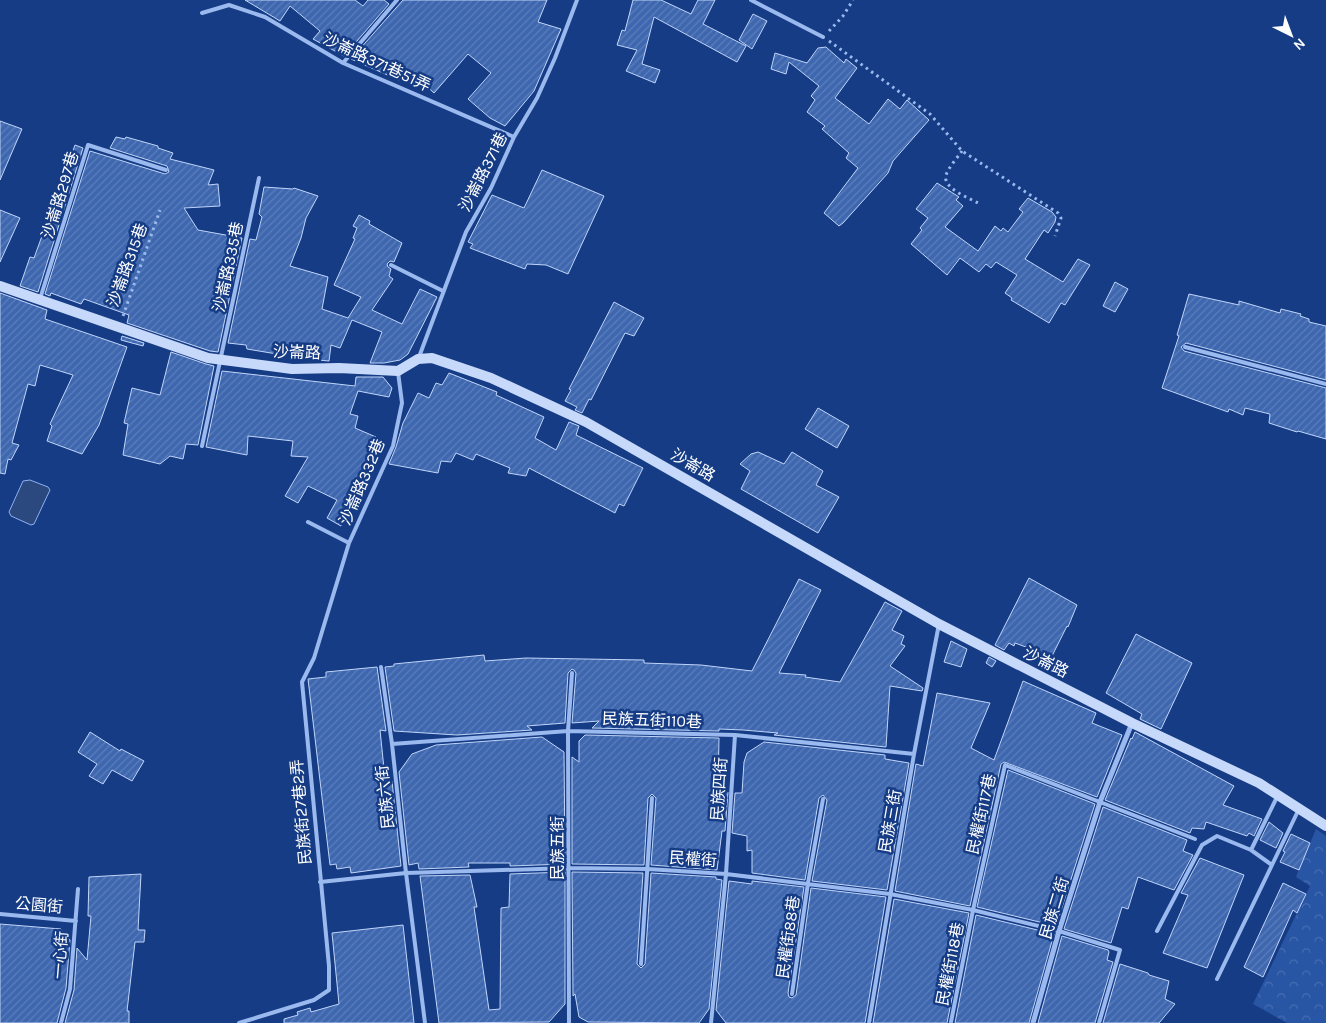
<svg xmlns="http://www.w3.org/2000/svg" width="1326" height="1023" viewBox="0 0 1326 1023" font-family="Karla,'Noto Sans TC',sans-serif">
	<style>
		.forest { fill: url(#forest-crowns) }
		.water { fill: #2c497f; stroke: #8cb2f0 }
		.building { fill: url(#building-hatch); stroke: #c0d5fa }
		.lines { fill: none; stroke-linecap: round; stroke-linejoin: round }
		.path { stroke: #9ab9ee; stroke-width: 3; stroke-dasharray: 2.5 4; stroke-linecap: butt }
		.lane { stroke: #9ab9ee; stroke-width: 4 }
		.street { stroke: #9ab9ee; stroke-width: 5 }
		.secondary { stroke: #c7d9fa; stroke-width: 10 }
		.labels { text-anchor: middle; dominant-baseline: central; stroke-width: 5; stroke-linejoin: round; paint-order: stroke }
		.street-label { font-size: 16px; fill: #fff; stroke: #163c85 }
	</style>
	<defs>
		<pattern id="forest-crowns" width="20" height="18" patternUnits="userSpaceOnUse" patternTransform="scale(1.25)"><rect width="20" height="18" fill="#2855a4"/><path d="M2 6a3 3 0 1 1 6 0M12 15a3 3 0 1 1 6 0" fill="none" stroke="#486eb2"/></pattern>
		<pattern id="building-hatch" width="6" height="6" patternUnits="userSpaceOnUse" patternTransform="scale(1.25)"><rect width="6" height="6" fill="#3e67af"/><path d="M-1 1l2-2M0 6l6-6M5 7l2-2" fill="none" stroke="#5b7ebb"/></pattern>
	</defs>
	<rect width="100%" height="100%" fill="#163c85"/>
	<path class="forest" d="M1316 829 1326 836V1023H1287L1253 1004 1310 886 1296 877Z"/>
	<path class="water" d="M30 480 48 487 50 490 34 524 31 525 11 516 9 512 23 481Z"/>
	<path class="building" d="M245 0H355L363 6 368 0H384L389 4 344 56 313 39 320 31 290 6 280 21Z
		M403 0H547L538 22 561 29 534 91 505 126 490 118 468 99 491 73 468 54 434 93 421 81 416 88 402 76 399 80 351 59Z
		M633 0H661L691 14 698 0H715L703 24 746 46 737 62 654 17 642 64 660 70 655 83 626 71 637 50 617 45 622 30 625 31Z
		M753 14 767 21 752 49 739 40Z
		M826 47 844 63 846 59 857 68 835 98 869 124 888 99 900 109 907 100 929 120 893 161 888 173 843 223 839 226 824 213 858 168 846 158 849 153 822 129 825 126 807 112 815 100 811 96 819 86 789 62 786 74 771 69 775 53 807 63 818 48Z
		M0 121 22 129 0 180Z
		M116 137 125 139 126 137 158 146V148L173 153 170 159 214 170 208 185 218 184 220 206 184 208 198 230 242 238 218 352 210 351 127 323 129 315 84 299 81 304 51 293 50 296 45 294 90 151 165 174 169 172 167 166 110 148Z
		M75 145 83 148 38 292 20 286 30 257 34 258Z
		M542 170 604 196 568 274 546 265 527 264 525 269 470 248 473 244 468 242 492 195 524 208Z
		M937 183 959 197 956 200 963 206 945 227 978 251 995 226 1001 231 1003 228 1008 232 1023 212 1019 209 1028 198 1052 212 1056 217 1055 222 1048 233 1044 230 1025 259 1063 282 1078 259 1090 265 1065 305 1061 303 1049 323 1011 300 1012 298 1005 293 1017 275 996 262 991 268 986 264 979 272 960 258 947 275 911 244 922 230 920 228 928 218 916 209Z
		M264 187 293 189 294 188 318 196 306 218 301 238 290 266 328 277 322 309 348 318 361 297 334 285 355 239 353 238 357 228 353 226 359 215 370 221 369 224 402 243 394 262 390 261 387 264 388 267 391 269 389 276 393 279 372 310 402 324 420 289 437 297 408 354 400 360 384 363H370L382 332 352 320 340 348 331 345 329 361 308 359 278 350 277 354 247 349 246 345 228 343 250 239 256 240 262 217 259 214Z
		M0 210 20 218 0 262Z
		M1115 282 1128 289 1115 312 1103 306Z
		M0 293 47 310 45 319 127 347 99 425 82 454 47 441 52 426 50 424 73 375 40 365 35 386 28 384 12 443 19 445 11 460 8 459 5 474 0 473Z
		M1189 294 1239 305V301L1280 313 1281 309 1301 314 1300 316 1309 319V322L1326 326V380L1186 343 1181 347 1184 351 1326 388V439L1298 431 1297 432 1269 423 1270 414 1245 408 1243 415 1229 409 1228 412 1162 388 1179 336 1177 335Z
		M614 302 644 318 634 336 625 333 591 400 589 399 582 413 575 410 577 407 565 401 571 390 569 389Z
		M122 336 144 343 143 346 121 340Z
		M171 352 206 364 214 366 198 445 186 444 183 459 170 456 160 464 123 455 128 424 124 423 132 388 160 395Z
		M222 371 355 386 356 377H383L392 388 389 397 358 391 350 414 358 416 355 428 376 437 362 479 365 480 341 526 327 518 337 500 308 486 298 503 285 496 308 457 291 456 293 441 248 436 247 455 206 447Z
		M449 373 497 392 496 395 544 417 535 438 556 450 569 422 579 426 576 435 643 468 624 506 619 504 615 513 529 468 526 476 508 473 510 468 476 454 473 460 456 453 451 462 441 461 438 473 389 464 396 447 403 423 418 393 429 398 436 383 442 385Z
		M818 408 849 426 837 448 805 429Z
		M758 452 784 464 792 452 823 471 816 485 839 497 818 533 741 489 750 471 740 464 751 454Z
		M1029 578 1077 605 1068 627 1067 626 1048 664 1032 655 1034 650 1015 643 1014 646 1009 643 1004 650 995 645Z
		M799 579 821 590 779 673 806 675 805 677 840 682 885 602 902 611 892 630 904 636 901 644 905 646 890 666 923 688 922 691 890 686 886 747 774 735 778 733 743 730 719 729V731L592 728 599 721 572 723 576 673 574 670 572 669 568 673 565 723 527 726 532 730 457 735 394 731 385 667 394 666V664L484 655 485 661 526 658 644 660V663L701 665 752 671Z
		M1136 634 1192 663 1161 729 1140 719 1142 714 1106 693Z
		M951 641 967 649 961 667 944 662Z
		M989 657 996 661 992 667 986 663Z
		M377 667 386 731 380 730 386 788 392 781 401 866 351 873 350 867 337 869 336 864 330 865 308 679 326 677V672Z
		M1023 681 1096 713 1092 723 1122 735 1097 797 1004 762 1001 764 970 906 895 891 916 764 923 766 937 693 990 703 971 748 994 760Z
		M90 732 120 751 121 749 144 761 132 781 112 770 103 784 89 776 97 764 78 752Z
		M1135 732 1234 786 1223 805 1262 819 1254 836 1249 833 1247 836 1206 822 1204 829 1192 828 1190 833 1105 800 1131 738 1132 739Z
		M585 735 719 738 718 792H728L725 831H722L717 870 651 865 656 798 652 794 648 798 644 865 572 864V757L579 762V741Z
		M542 737 564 752 565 864 510 866V863H468L469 867 419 869 418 863 409 865 399 772 412 754 436 745Z
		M764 742 885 755V759L909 763 887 890 812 881 827 800 823 795 819 798 805 880 752 873V850L747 851V836L732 833 735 793H742L744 762 747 753Z
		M1008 770 1095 804 1056 926 977 907Z
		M1103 807 1187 840 1183 851 1193 855 1174 890 1138 877 1128 909 1122 907 1111 943 1064 929Z
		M1269 822 1283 833 1276 848 1260 840Z
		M1291 834 1310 843 1299 870 1280 862 1285 852 1283 851Z
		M1200 858 1244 875 1207 968 1163 953 1188 895 1181 893Z
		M565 872V1004L549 1022 439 1023 420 876 470 875 477 907H474L489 1010 500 1009 501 908 509 907 510 874Z
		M572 872 643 873 637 964 641 968 645 964 651 873 716 877V879L722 880 709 1009 699 1023 588 1022 579 1017 575 994 573 996Z
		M141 874 138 930H145L144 942H135L127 1011H129V1023H65L74 990 77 948 87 960 91 916H88L89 877Z
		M729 881 752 884V881L804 887 788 993 789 997 792 998 796 995 811 888 886 897 865 1023H726L716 1010Z
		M1283 883 1306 894 1297 913 1293 910 1263 977 1244 967Z
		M894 899 969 913 947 1023H873Z
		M976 915 1054 934 1029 1023H955Z
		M0 924 61 929 70 940 66 988 57 1023H0Z
		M403 925 414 1023H284V1019L298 1015 297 1012 310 1008 311 1012 339 1004 332 933Z
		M1062 936 1108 950 1109 952 1107 960 1113 962 1095 1023H1038Z
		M1120 964 1148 973 1149 975 1169 981 1165 999 1175 1004 1159 1023H1103Z"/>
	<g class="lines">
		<path class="path" d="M829 31 843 16 853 0
			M829 41 930 114 962 151 1058 213 1061 218 1055 236
			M962 151C957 158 949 167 946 175 942 188 969 198 978 203
			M123 316 160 210"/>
		<path class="lane" d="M751 0 823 37
			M202 13 229 5 265 17 343 63 514 137
			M343 63 397 0
			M391 265 443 291
			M40 299 88 145 166 170
			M1185 347 1326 384
			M419 357 466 232 491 188 514 137 537 98 555 58 577 0
			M202 446 259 178
			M308 522 349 543
			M381 667 392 744
			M1251 850 1277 797
			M1272 865 1298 811
			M320 882 406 873 570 868 648 869 726 874 890 894 973 910 1059 931 1120 950 1099 1023
			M0 914 76 921
			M1157 931 1202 845 1217 836 1251 850 1272 865 1217 979
			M641 964 652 798
			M792 994 808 883 823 799
			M951 1022 973 910 1005 765 1195 839
			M61 1023 70 989 78 889
			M239 1023 314 1000 329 990V966L302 682 314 658 349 543 393 446 402 403 398 372
			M425 1023 406 873 392 744 568 731 735 735
			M569 1023 568 731 572 673
			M711 1023 726 874 735 735 914 754
			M869 1023 914 754 939 624"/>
		<path class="street" d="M1033 1023 1059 931 1100 802 1132 723"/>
		<path class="secondary" d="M0 286 208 358 292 369 339 368 398 371 418 359 432 358 491 378 586 422 939 624 1132 723 1259 783 1326 826"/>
	</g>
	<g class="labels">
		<g class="street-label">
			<text transform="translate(377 62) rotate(25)">沙崙路371巷51弄</text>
			<text transform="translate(483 172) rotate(-63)">沙崙路371巷</text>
			<text transform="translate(60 195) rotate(-73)">沙崙路297巷</text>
			<text transform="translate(127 265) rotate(-70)">沙崙路315巷</text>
			<text transform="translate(228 267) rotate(-78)">沙崙路335巷</text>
			<text transform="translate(297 352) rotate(2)">沙崙路</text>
			<text transform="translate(693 465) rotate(30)">沙崙路</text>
			<text transform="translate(362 482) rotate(-67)">沙崙路332巷</text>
			<text transform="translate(1046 662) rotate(27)">沙崙路</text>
			<text transform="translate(652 720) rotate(2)">民族五街110巷</text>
			<text transform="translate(719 789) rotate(-86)">民族四街</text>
			<text transform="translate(385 797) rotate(-96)">民族六街</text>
			<text transform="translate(301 812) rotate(-95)">民族街27巷2弄</text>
			<text transform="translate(981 814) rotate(-77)">民權街117巷</text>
			<text transform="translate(890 821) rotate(-80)">民族三街</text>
			<text transform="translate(557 848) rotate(-90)">民族五街</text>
			<text transform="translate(693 859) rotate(4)">民權街</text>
			<text transform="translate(39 905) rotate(5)">公園街</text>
			<text transform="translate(1054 908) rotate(-73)">民族二街</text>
			<text transform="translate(788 937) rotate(-82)">民權街88巷</text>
			<text transform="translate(60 955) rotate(-85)">一心街</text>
			<text transform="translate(950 964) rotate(-79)">民權街118巷</text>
		</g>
	</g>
	<g transform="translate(1291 35) rotate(138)" stroke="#163c85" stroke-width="4" paint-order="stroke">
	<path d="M0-4L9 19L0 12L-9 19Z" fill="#ffffff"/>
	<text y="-8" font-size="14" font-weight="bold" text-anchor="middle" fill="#ffffff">N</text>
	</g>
</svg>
